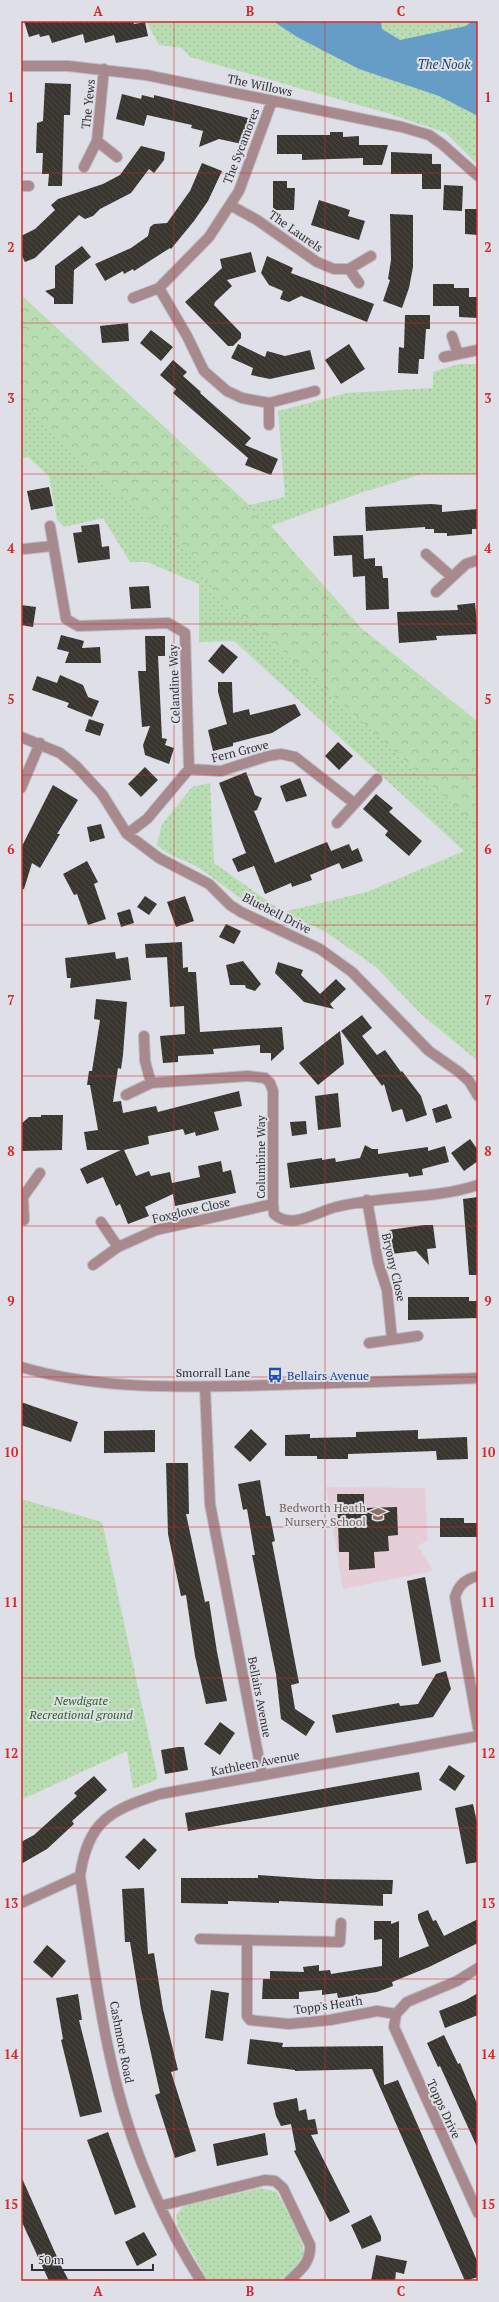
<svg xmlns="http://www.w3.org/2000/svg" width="499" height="2302" viewBox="0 0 499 2302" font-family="'PT Serif',serif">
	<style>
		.education { fill: #e6ced9 }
		.green { fill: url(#green-dots) }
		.forest { fill: url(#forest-crowns) }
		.water { fill: #659dc6 }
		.building { fill: url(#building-back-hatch) }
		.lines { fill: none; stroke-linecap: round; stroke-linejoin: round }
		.minor-casing { stroke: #bbbcc3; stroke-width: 12 }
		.minor { stroke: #a8898d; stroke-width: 10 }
		.grid { fill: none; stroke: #d62828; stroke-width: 1; stroke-opacity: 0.55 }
		.labels { text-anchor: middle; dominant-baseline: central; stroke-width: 4; stroke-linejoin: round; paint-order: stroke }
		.street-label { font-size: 12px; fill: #313135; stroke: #dedfe7 }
		.transit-label { font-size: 12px; fill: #164399; stroke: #dedfe7; text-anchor: start }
		.education-label { font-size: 12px; fill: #785e54; stroke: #dedfe7; text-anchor: end }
		.park-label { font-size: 12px; font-style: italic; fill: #2c6321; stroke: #dedfe7 }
		.water-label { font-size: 13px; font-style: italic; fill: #1a4663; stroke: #dedfe7 }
		.neatline { fill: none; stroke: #d62828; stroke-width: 1.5 }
		.grid-label { font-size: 13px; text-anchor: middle; font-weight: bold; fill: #d62828 }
	</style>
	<defs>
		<pattern id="green-dots" width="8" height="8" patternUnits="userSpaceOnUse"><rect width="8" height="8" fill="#b9ddb2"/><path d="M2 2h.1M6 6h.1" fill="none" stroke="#a0be9a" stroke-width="1.8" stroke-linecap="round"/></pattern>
		<pattern id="forest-crowns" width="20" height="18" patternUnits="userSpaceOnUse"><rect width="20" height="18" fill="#b9ddb2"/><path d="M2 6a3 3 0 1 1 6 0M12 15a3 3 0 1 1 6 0" fill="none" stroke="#a0be9a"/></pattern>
		<pattern id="building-back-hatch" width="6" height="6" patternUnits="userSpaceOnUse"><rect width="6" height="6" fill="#39352f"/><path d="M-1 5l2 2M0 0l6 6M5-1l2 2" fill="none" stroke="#4d4a45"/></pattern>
	</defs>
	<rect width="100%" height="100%" fill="#dedfe7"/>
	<path class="education" d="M326 1487 425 1488 428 1540 418 1546 433 1571 343 1589Z"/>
	<path class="green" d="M146 21H478V165L446 133 387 113 190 57 182 48 159 45Z
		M21 295 249 505 285 497 278 411 347 393 433 388V372L459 364H478V474H422L363 492 271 526 361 628 478 722V1061L421 1014 376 967 324 931 283 912 273 918C246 905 224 885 199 868 185 859 169 857 157 845L162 824 192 787 210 783 214 863 283 912 367 892 464 851 234 641 199 642V584L147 562H130L103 518 64 527 57 520 49 476 28 457 21 459Z
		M21 1499 102 1522 158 1779 133 1789 127 1751 21 1800Z
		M261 2188 277 2192C283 2205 310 2248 303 2260 298 2268 287 2275 280 2281H208L178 2227 176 2215 184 2206Z"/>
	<path class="forest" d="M21 295 271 526 361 628 478 722V831L470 820 325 688 216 595 198 565 176 537 108 487 21 402Z"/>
	<path class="water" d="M273 21H381L382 29 400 40 466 26 472 21H478V116L439 96 359 69 297 37Z"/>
	<path class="building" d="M24 21H133L134 24 145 22 148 36 116 43 114 35 85 43 83 34 52 43 49 35 40 37 39 34 29 37Z
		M45 83 71 84 70 115H64L62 186H48L49 174H42L43 153H36L37 123 43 121Z
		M122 94 141 99 142 95 154 98V95L248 118 242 144 219 139 199 147 203 131 191 128 192 125 147 115 144 126 116 119Z
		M330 132H343V137L359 136V145H388L382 165H363V158L302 160V154H277V135H330Z
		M141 146 165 152 164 160 154 173 149 169 131 193 100 209 93 216 85 219 79 215 35 258 25 262 21 254V236L35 229 55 210 51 205 58 199 103 184 120 175Z
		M391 152 432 154V164H441V189H422V174H391Z
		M202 163 222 171 208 201 194 221 171 249 170 248 134 271 133 269 124 274 123 271 105 281 95 264 131 248 148 236 150 227 154 224 167 223 190 191Z
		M273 181H287V188H295L294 210H273Z
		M444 185 463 186 462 211 443 210Z
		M319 200 350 210 348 216 365 221 359 240 311 225Z
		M465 209H478V235L465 234Z
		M390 214 413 215V267L409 288 402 308 383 301 390 280 388 279 391 260Z
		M82 246 91 257 74 270 73 304H54V298L45 291 55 288V266Z
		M251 252 256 272 227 280 232 286 215 302 214 305 241 333V338L233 346H228L185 302 222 268 220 259Z
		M267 256 293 268 291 273 374 304 367 322 301 296 289 302 280 299 283 291 269 285 261 273Z
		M433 284H454V288H469V297H478V318L459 317V306H433Z
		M405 315H430V329H426L424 359H419L418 374 398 373 399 347 404 348Z
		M128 323 129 341 102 343 100 326Z
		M151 330 173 347 161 361 140 343Z
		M238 344 265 357 267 351 285 356 310 350 315 369 270 379 251 375 253 368 231 358Z
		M349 344 365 369 341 384 325 360Z
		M173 360 187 372 183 376 201 392 200 393 251 438 245 445 278 459 271 475 245 465 248 458 173 393 176 389 160 375Z
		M49 487 53 506 31 510 27 491Z
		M432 504 442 505V512L478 509V529H472V534L447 536V533H434V529H425V527L366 531 365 507Z
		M99 524 102 547 109 546 110 559 78 563 73 533 82 532 81 526Z
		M363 535 364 559 375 558V566H382L383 578H388L389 609 366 610 365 576 353 577 352 555 334 556 333 536Z
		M149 586 151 608 131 609 129 587Z
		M475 603 478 634 436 636 437 640 399 643 397 612 458 610 457 605Z
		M21 605 36 607 33 627 21 625Z
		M61 635 84 641 82 648 100 647 101 663H65L69 652 57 649Z
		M145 636H165V656H158L162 738 167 739 165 745 174 748 169 764 145 755 143 745 150 726 142 727 138 671H146Z
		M222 644 238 657 223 674 208 661Z
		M60 675 83 685 88 697 99 701 92 717 67 707 69 703 32 690 37 676 57 683Z
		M218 682H232L233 713 249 709 250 715 295 704 301 715 272 733 233 743V746L213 751 208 730 227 724 218 692Z
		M89 719 104 724 100 736 85 731Z
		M338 742 353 756 339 770 325 756Z
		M145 767 158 780 141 797 128 784Z
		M246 772 255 795 262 798 257 810 254 811 275 863 327 842 331 851 349 844 352 851 358 848 363 861 342 869 339 863 310 875 312 880 292 887 291 883 265 894 254 866 238 872 232 859 246 853 219 783Z
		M300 778 307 796 286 802 280 786Z
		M53 785 78 800 57 834H60L40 868 32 863 24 889H21V848Z
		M376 794 393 808 389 812 422 841 409 856 385 835 388 831 363 809Z
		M101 824 105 838 90 842 87 827Z
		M87 861 98 882 94 884 106 919 88 925 77 894 74 895 63 874Z
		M145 896 157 904 149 915 137 907Z
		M185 896 194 921 176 927 167 902Z
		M130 909 134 923 121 927 117 913Z
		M226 924 241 931 234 944 219 937Z
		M182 942 183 968 188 967V972H196L200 1032 282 1027 284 1049 271 1061V1053H260V1045L213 1049 214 1054 178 1056V1062L163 1063 160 1036 185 1034 184 1006 170 1007 167 957 146 958 145 944Z
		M115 952 116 959 128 957 131 980 70 988 71 978H67L65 958Z
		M243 961 261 984 255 991 246 988 245 985H230L226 965Z
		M278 962 303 970 301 975 320 994 336 979 346 989 330 1004 334 1009 304 1002 275 973Z
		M96 999 127 1002 123 1055 121 1069 118 1068 113 1102 121 1101 123 1113 156 1106 158 1112 239 1091 242 1106 214 1112 219 1130 196 1136 195 1132 185 1135 183 1129 148 1136 149 1144 124 1150 136 1176 149 1171 151 1176 170 1172 172 1183 200 1177 198 1166 221 1161 223 1172 231 1170 236 1193 175 1206 173 1194 145 1207 149 1216 128 1224 120 1204 116 1206 103 1177 87 1184 80 1169 121 1150H87L84 1132 98 1130 90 1085H87L89 1071H92L100 1020 94 1019Z
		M362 1015 372 1028 362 1036 377 1055 385 1050 401 1072 402 1071 421 1096 427 1115 406 1122 402 1109 392 1112 384 1084 382 1086 341 1031Z
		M340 1031 344 1064 318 1085 299 1063Z
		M338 1093 341 1127 318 1130 315 1096Z
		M447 1104 452 1118 436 1123 432 1109Z
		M41 1115H63L62 1150 21 1151V1124L29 1117H41Z
		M306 1121 307 1134 292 1136 290 1122Z
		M470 1139 478 1150V1161L464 1171 451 1153Z
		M365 1145 372 1149H378V1154L428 1147V1151L445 1146 449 1162 422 1169 423 1175 409 1177 408 1173 290 1188 287 1163 322 1158V1160L335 1158 336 1162 360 1158Z
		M478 1197V1275H469L463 1199Z
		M424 1225H433L436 1248 427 1249 429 1265 416 1251 392 1254 389 1230Z
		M408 1297H469V1301H478V1318L408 1320Z
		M21 1402 78 1422 71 1442 21 1425Z
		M251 1429 267 1444 250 1462 234 1447Z
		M155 1430V1452L104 1453V1431Z
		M418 1430V1439L467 1437 468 1459 437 1460 436 1451 348 1454V1459H317V1456H285V1435L310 1434V1438L356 1437V1432Z
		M166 1463H188L189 1514H186L205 1602 209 1601 217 1652 227 1701 206 1704 195 1656 186 1595 181 1596 168 1534Z
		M260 1480 266 1516H270L275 1541 272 1542 299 1683 291 1685 295 1709 315 1722 306 1736 281 1719 276 1674 252 1555H255L247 1509 243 1510 238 1484Z
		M337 1494H364V1508L397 1507 398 1535 388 1536 389 1551 374 1552 375 1568 349 1570V1552H339Z
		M440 1518H464V1523H478V1537H440Z
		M425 1577 441 1662 422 1666 407 1581Z
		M446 1671 451 1689 433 1717 336 1733 332 1715 399 1703 400 1706 418 1704 436 1674Z
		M220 1722 235 1733 220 1755 204 1744Z
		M178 1747H184L188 1770 165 1774 161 1750Z
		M449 1765 465 1776 455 1791 439 1780Z
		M419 1772 422 1790 188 1831 185 1813Z
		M94 1776 107 1790 72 1821 74 1824 47 1849 21 1864V1842L34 1835 77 1796 74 1793Z
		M473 1804 478 1827V1862L466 1864 455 1808Z
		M144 1838 157 1850 139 1870 125 1857Z
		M258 1875 316 1879 393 1880 392 1894H383V1906L279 1901V1903L228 1901V1904L181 1903V1878H258Z
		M144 1888 148 1954 154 1953 163 2009 178 2070 171 2072 196 2151 175 2158 155 2095 160 2093 141 2009 130 1942H125L122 1889Z
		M428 1910 433 1921 436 1920 444 1936 478 1919V1943L429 1967 392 1982 393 1986 377 1992 338 1998 337 1993 322 1995V1990L299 1992V1999H262L263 1979H270V1971L304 1972 303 1967 319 1965V1971L330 1970 331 1974 382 1966V1939L374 1940V1921H391V1924L399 1921V1958L429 1946 418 1919V1914Z
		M47 1945 66 1961 52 1978 33 1962Z
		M211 1990 229 1993 223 2041 205 2038Z
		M478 1993V2015L445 2028 439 2011 466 2000Z
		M78 1994 82 2020H79L102 2112 80 2117 61 2040 63 2039 56 1998Z
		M444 2035 458 2064 460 2063 478 2106V2149L440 2066 438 2067 427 2043Z
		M250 2039 283 2043 282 2047 383 2046 384 2085 398 2080 478 2263V2277L465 2281 372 2069 295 2071V2070L247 2064Z
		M297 2098 299 2111 306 2109 308 2120 315 2119 318 2134 311 2135 350 2212 330 2222 294 2151 296 2150 291 2124 281 2126 276 2116 273 2103Z
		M108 2132 136 2207 115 2215 87 2140Z
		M265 2133 268 2155 217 2166 213 2144Z
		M21 2176 61 2266 69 2281H49L21 2220Z
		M371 2215 381 2236V2241L362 2249 351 2225Z
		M144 2232 157 2255 137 2266 125 2242Z
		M376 2255 407 2261 404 2274 396 2272 395 2281H371Z"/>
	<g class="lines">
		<g class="minor-casing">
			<path id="minor" d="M21 66H68L146 75 402 127 429 135 442 144 478 176
				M97 141 117 157
				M84 167 97 141 104 69
				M21 186H29
				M230 205 257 220 317 262 334 269H349L371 256
				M349 269 359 283
				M159 288 187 336 204 371 227 391 242 398 269 403 315 391
				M133 298 159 288 209 237 239 191 272 101
				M452 336 458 354
				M444 357 478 350
				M269 403V425
				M50 526 66 619 78 626 168 623 185 633 189 769 147 819 127 834
				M24 549 52 546
				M426 554 452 577
				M436 592 466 564 478 560
				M21 737 60 753 76 766 102 794 127 834 159 858 209 884 230 905 241 912 320 949 352 972 429 1051 459 1072 469 1081 478 1096
				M189 769 221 771 268 756 281 754 295 757 354 803
				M21 788 40 743
				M337 823 377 779
				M144 1036 145 1061 151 1083
				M126 1095 151 1083 248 1076 265 1078 270 1083 273 1091V1204L274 1214C292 1230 316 1212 336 1207 383 1195 432 1200 478 1185
				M367 1200 378 1262 387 1290 392 1339
				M24 1220 23 1197 40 1173
				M101 1222 118 1247
				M93 1265 118 1247 156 1230 273 1204
				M369 1343 418 1336
				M21 1367C102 1391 188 1387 271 1385 340 1383 409 1381 478 1378
				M205 1387 210 1504 262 1775
				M478 1576C466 1579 459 1584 455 1597L478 1728
				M21 1903 80 1876
				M200 1939 340 1942 341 1923
				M247 1940V2016L250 2020 289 2024 330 2020 377 2011 396 2014
				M478 1968 457 1981 407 2002 396 2014 394 2027 478 2213
				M160 2206 265 2180 275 2181 283 2188 310 2245C311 2262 301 2270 289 2281
				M201 2281C166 2227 134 2153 118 2090 100 2021 91 1947 80 1876 88 1820 111 1810 160 1794L478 1736"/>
		</g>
		<use href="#minor" class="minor"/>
	</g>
	<path class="grid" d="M174 21V2281M325 21V2281M21 173H478M21 323H478M21 474H478M21 624H478M21 775H478M21 925H478M21 1076H478M21 1226H478M21 1377H478M21 1527H478M21 1678H478M21 1828H478M21 1979H478M21 2129H478"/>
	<defs>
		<g id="bus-bare" transform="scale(1.2)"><path d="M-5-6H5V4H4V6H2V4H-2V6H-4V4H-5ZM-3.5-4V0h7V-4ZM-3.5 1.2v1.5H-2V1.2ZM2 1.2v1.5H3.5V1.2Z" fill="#1a4fb4" stroke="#dedfe7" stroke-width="2.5" paint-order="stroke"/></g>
		<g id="school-bare" transform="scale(1.2)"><path d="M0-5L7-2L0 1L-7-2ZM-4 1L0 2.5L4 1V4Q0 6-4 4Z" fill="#8d6e63" stroke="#dedfe7" stroke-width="2.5" paint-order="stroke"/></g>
	</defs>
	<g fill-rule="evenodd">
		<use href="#bus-bare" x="275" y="1375"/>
		<use href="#school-bare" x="378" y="1514"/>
	</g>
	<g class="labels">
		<g class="street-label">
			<text transform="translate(260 85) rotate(12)">The Willows</text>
			<text transform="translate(88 104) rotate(-84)">The Yews</text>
			<text transform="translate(241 146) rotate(-69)">The Sycamores</text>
			<text transform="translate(296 231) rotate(35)">The Laurels</text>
			<text transform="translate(174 684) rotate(-92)">Celandine Way</text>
			<text transform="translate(240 751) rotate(-14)">Fern Grove</text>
			<text transform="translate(277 913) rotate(27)">Bluebell Drive</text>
			<text transform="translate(260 1157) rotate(-90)">Columbine Way</text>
			<text transform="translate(191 1210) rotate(-13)">Foxglove Close</text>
			<text transform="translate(394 1267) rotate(77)">Bryony Close</text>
			<text x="213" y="1372">Smorrall Lane</text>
			<text transform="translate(260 1697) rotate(79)">Bellairs Avenue</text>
			<text transform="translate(255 1763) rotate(-11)">Kathleen Avenue</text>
			<text transform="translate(328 2005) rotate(-8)">Topp's Heath</text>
			<text transform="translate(122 2042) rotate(79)">Cashmore Road</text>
			<text transform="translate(444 2109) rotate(65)">Topps Drive</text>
		</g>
		<g class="transit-label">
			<text x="287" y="1375">Bellairs Avenue</text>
		</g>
		<g class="education-label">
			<text x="366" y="1507">Bedworth Heath<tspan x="366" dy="14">Nursery School</tspan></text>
		</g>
		<g class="park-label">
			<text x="81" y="1700">Newdigate<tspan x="81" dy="14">Recreational ground</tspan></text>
		</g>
		<g class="water-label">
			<text x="444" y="64">The Nook</text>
		</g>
	</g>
	<rect width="499" height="2302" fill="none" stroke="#dedfe7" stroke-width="44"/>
	<path d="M32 2264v6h121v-6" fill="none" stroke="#313135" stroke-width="2"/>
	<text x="38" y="2264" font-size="12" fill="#313135" stroke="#dedfe7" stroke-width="3" paint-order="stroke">50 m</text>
	<rect x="22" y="22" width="455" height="2258" class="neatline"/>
	<g class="grid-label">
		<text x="98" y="16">A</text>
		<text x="250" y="16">B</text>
		<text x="401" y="16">C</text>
		<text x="11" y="102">1</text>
		<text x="488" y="102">1</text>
		<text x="11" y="252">2</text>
		<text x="488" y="252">2</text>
		<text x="11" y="403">3</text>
		<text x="488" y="403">3</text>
		<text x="11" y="553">4</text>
		<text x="488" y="553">4</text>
		<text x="11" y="704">5</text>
		<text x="488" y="704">5</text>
		<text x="11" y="854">6</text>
		<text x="488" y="854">6</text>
		<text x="11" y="1005">7</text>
		<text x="488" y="1005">7</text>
		<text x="11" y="1156">8</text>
		<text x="488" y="1156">8</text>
		<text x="11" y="1306">9</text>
		<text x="488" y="1306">9</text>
		<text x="11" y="1457">10</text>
		<text x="488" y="1457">10</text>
		<text x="11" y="1607">11</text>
		<text x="488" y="1607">11</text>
		<text x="11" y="1758">12</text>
		<text x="488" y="1758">12</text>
		<text x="11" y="1908">13</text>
		<text x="488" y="1908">13</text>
		<text x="11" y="2059">14</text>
		<text x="488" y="2059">14</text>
		<text x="11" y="2209">15</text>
		<text x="488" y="2209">15</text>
		<text x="98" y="2296">A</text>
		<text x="250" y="2296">B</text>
		<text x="401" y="2296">C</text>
	</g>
</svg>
